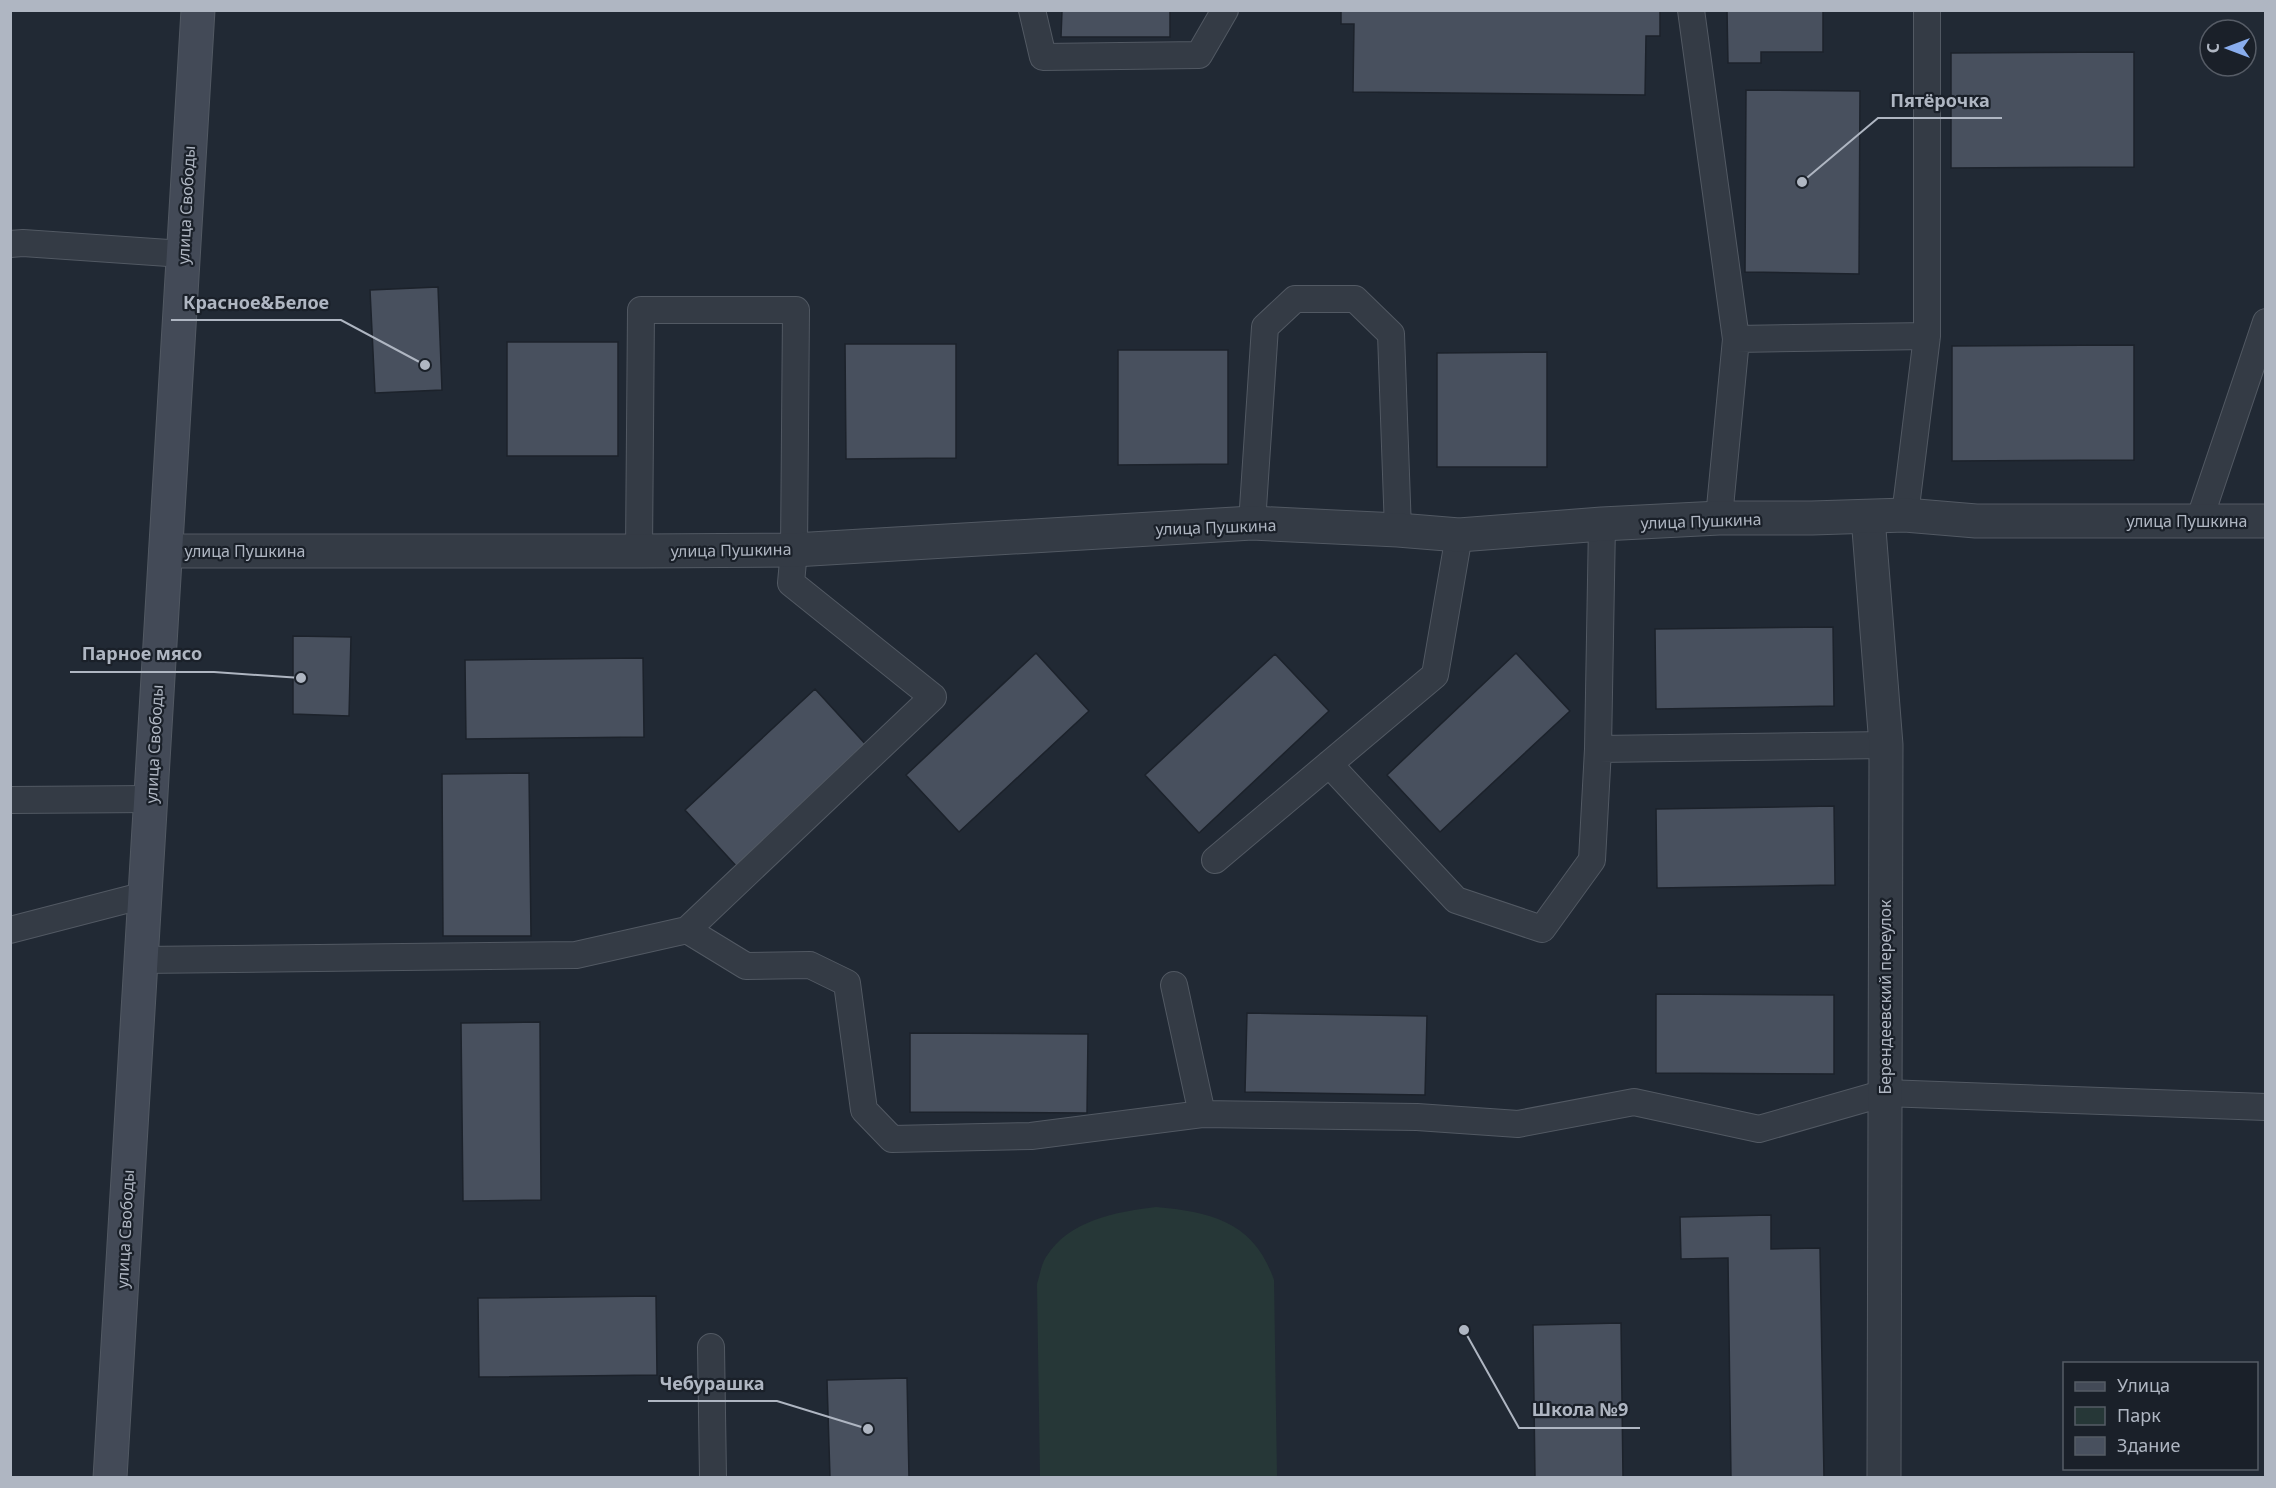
<svg xmlns="http://www.w3.org/2000/svg" width="2276" height="1488" viewBox="0 0 2276 1488" font-family="'Noto Sans',sans-serif">
	<style>
		.green { fill: #263737 }
		.building { fill: #48505e; stroke: #1c222b; stroke-width: 1.5 }
		.lines { fill: none; stroke-linecap: round; stroke-linejoin: round }
		.service-casing { stroke: #525963; stroke-width: 28 }
		.minor-casing { stroke: #525963; stroke-width: 35 }
		.tertiary-casing { stroke: #525963; stroke-width: 35 }
		.secondary-casing { stroke: #525963; stroke-width: 35 }
		.service { stroke: #343b45; stroke-width: 26 }
		.minor { stroke: #343b45; stroke-width: 33 }
		.tertiary { stroke: #343b45; stroke-width: 33 }
		.secondary { stroke: #434a57; stroke-width: 33 }
		.labels { text-anchor: middle; dominant-baseline: central; stroke-width: 4.5; stroke-linejoin: round; paint-order: stroke }
		.street-label { font-size: 16px; fill: #afb6c2; stroke: #1a2029 }
		.leader { fill: none; stroke: #afb6c2; stroke-width: 2 }
		.callout-dot { fill: #afb6c2; stroke: #1a2029; stroke-width: 2 }
		.callout-label { font-size: 18px; text-anchor: middle; font-weight: bold; fill: #afb6c2; stroke: #1a2029; stroke-width: 4.5; stroke-linejoin: round; paint-order: stroke }
	</style>
	<rect width="100%" height="100%" fill="#212934"/>
	<path class="green" d="M1156 1207C1212 1212 1254 1222 1274 1280L1277 1477H1040L1037 1284C1040 1275 1041 1265 1046 1257 1069 1220 1116 1212 1156 1207Z"/>
	<path class="building" d="M1170 10V37H1061L1062 11H1046Z
		M1341 10H1660V36H1646L1645 95 1353 92 1354 24H1341Z
		M1727 10H1823V52H1761V63H1728Z
		M2134 52V167L1951 168V53Z
		M1746 90 1860 91 1859 274 1745 272Z
		M438 287 442 390 375 393 370 290Z
		M507 342H618V456H507Z
		M845 344H956V458L846 459Z
		M2134 345V460L1952 461V346Z
		M1118 350H1228V464L1118 465Z
		M1547 352V467H1437V353Z
		M1833 627 1834 706 1656 709 1655 629Z
		M293 636 351 637 349 716 293 714Z
		M1036 653 1089 711 959 832 906 775Z
		M1516 653 1570 711 1440 832 1387 775Z
		M1275 654 1329 711 1199 833 1145 775Z
		M643 658 644 737 466 739 465 660Z
		M815 689 868 747 738 868 685 810Z
		M529 773 531 936H443L442 774Z
		M1834 806 1835 885 1657 888 1656 809Z
		M1656 994 1834 995V1074L1656 1073Z
		M1247 1013 1427 1016 1425 1095 1245 1092Z
		M540 1022 541 1200 463 1201 461 1023Z
		M910 1033 1088 1034 1087 1113 910 1112Z
		M1771 1215V1249L1820 1248 1824 1478H1731L1728 1258 1681 1259 1680 1217Z
		M656 1296 657 1375 479 1377 478 1298Z
		M1621 1323 1623 1478H1535L1533 1325Z
		M907 1378 909 1478H830L827 1380Z"/>
	<g class="lines">
		<g class="service-casing">
			<path id="service" d="M1032 10 1043 57 1199 55 1225 10
				M1691 10 1736 339 1719 518
				M10 244 23 243 183 254
				M1736 339 1927 336
				M1905 515 1927 336V10
				M2199 521 2266 322
				M1252 523 1265 327 1295 299H1355L1391 334 1398 530
				M1598 749 1602 524
				M1329 764 1456 900 1542 929 1592 860 1598 749 1886 745
				M10 800 151 799
				M1215 860 1435 675 1459 535
				M10 930 145 895
				M687 930 746 966 810 965 847 983 864 1110 892 1139 1031 1136 1202 1114
				M141 960 576 955 687 930 933 697 791 583 794 550 796 310H641L639 551
				M1174 985 1202 1114 1417 1117 1518 1124 1634 1102 1759 1129 1885 1093 2266 1107
				M711 1347 713 1478"/>
		</g>
		<g class="minor-casing">
			<path id="minor" d="M1868 517 1886 745 1884 1478"/>
		</g>
		<g class="tertiary-casing">
			<path id="tertiary" d="M166 551H639L794 550 1252 523 1398 530 1459 535 1602 524 1719 518H1812L1905 515 1976 521H2266"/>
		</g>
		<g class="secondary-casing">
			<path id="secondary" d="M110 1478 198 10"/>
		</g>
		<use href="#service" class="service"/>
		<use href="#minor" class="minor"/>
		<use href="#tertiary" class="tertiary"/>
		<use href="#secondary" class="secondary"/>
	</g>
	<g class="labels">
		<g class="street-label">
			<text transform="translate(186 205) rotate(-87)">улица Свободы</text>
			<text transform="translate(1701 521) rotate(-2)">улица Пушкина</text>
			<text x="2187" y="521">улица Пушкина</text>
			<text transform="translate(1216 527) rotate(-2)">улица Пушкина</text>
			<text transform="translate(731 550) rotate(-1)">улица Пушкина</text>
			<text x="245" y="551">улица Пушкина</text>
			<text transform="translate(154 744) rotate(-87)">улица Свободы</text>
			<text transform="translate(1885 997) rotate(-90)">Берендеевский переулок</text>
			<text transform="translate(125 1229) rotate(-87)">улица Свободы</text>
		</g>
	</g>
	<path class="leader" d="M1802 182L1878 118H2002M425 365L341 320H171M301 678L214 672H70M868 1429L777 1401H648M1464 1330L1519 1428H1640"/>
	<g class="callout-dot">
		<circle cx="1802" cy="182" r="6"/>
		<circle cx="425" cy="365" r="6"/>
		<circle cx="301" cy="678" r="6"/>
		<circle cx="868" cy="1429" r="6"/>
		<circle cx="1464" cy="1330" r="6"/>
	</g>
	<g class="callout-label">
		<text x="1940" y="107">Пятёрочка</text>
		<text x="256" y="309">Красное&amp;Белое</text>
		<text x="142" y="660">Парное мясо</text>
		<text x="712" y="1390">Чебурашка</text>
		<text x="1580" y="1416">Школа №9</text>
	</g>
	<rect width="2276" height="1488" fill="none" stroke="#afb6c2" stroke-width="24"/>
	<rect x="2063" y="1362" width="195" height="108" fill="#1a2029" stroke="#565c66" stroke-width="1.5"/>
	<rect x="2075" y="1382" width="30" height="9" fill="#434a57" stroke="#565c66" stroke-width="1.5"/>
	<text x="2117" y="1392" font-size="18" fill="#afb6c2">Улица</text>
	<rect x="2075" y="1407" width="30" height="18" fill="#263737" stroke="#565c66" stroke-width="1.5"/>
	<text x="2117" y="1422" font-size="18" fill="#afb6c2">Парк</text>
	<rect x="2075" y="1437" width="30" height="18" fill="#48505e" stroke="#565c66" stroke-width="1.5"/>
	<text x="2117" y="1452" font-size="18" fill="#afb6c2">Здание</text>
	<g transform="translate(2228 48) rotate(270)"><circle r="28" fill="#1a2029" stroke="#565c66" stroke-width="1.5"/>
	<path d="M0-4.5L10 22L0 15L-10 22Z" fill="#89aded"/>
	<text y="-9" font-size="16" font-weight="bold" text-anchor="middle" fill="#afb6c2">С</text>
	</g>
</svg>
